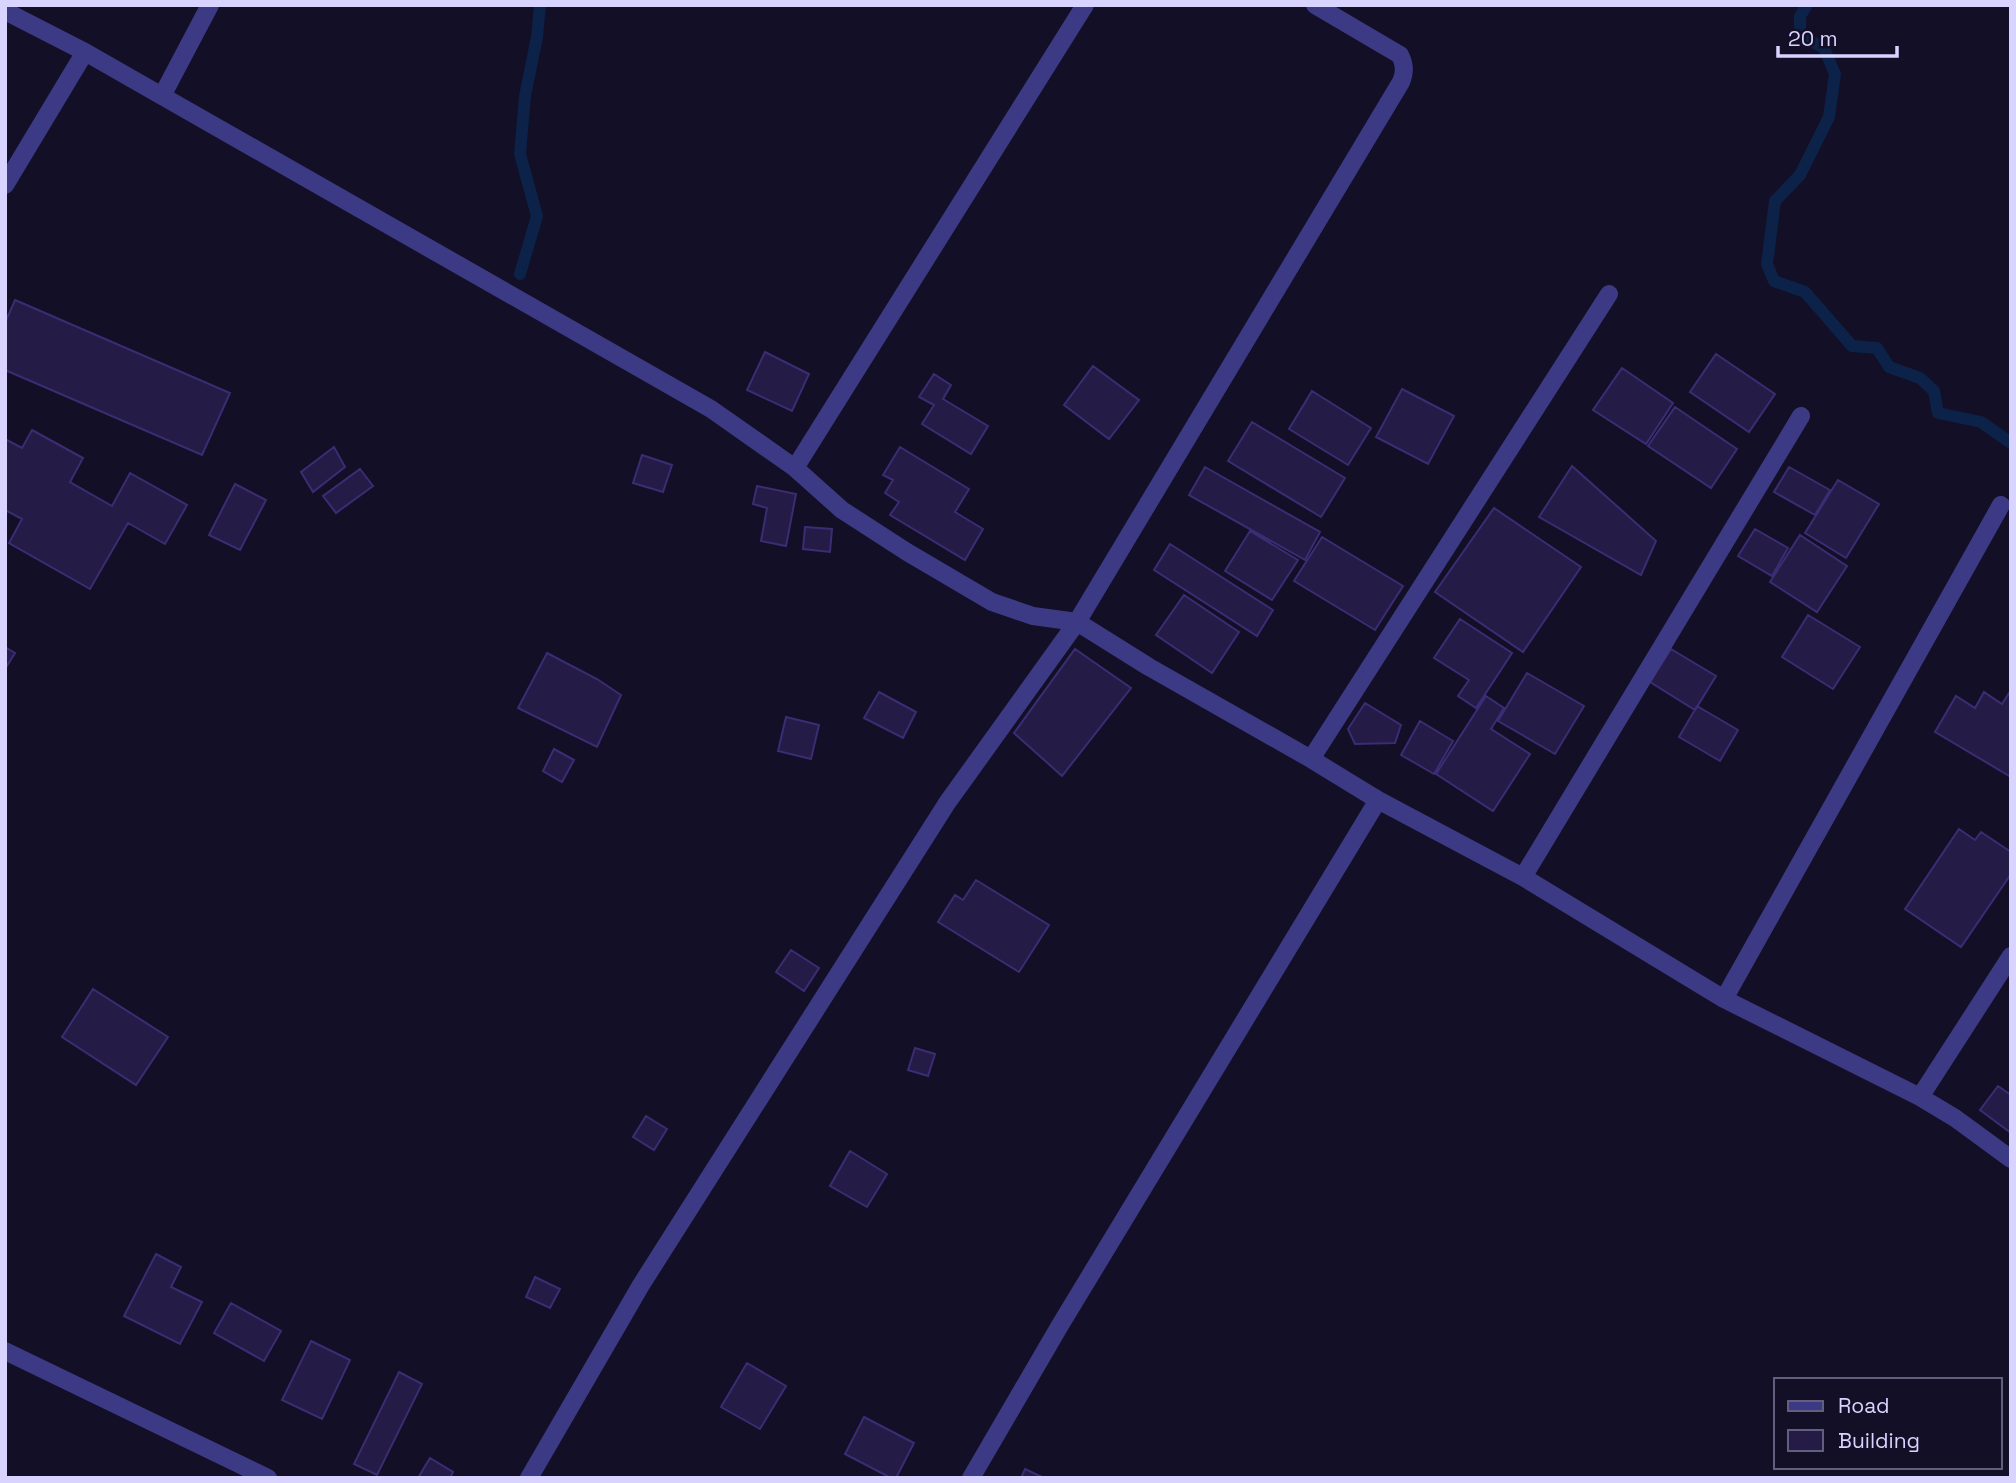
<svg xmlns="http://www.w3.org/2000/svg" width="2016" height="1483" viewBox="0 0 2016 1483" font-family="'Space Grotesk',sans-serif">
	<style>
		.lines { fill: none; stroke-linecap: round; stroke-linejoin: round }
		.stream { stroke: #0c2248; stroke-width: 12 }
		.building { fill: #241b47; stroke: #3b2d73; stroke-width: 2 }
		.minor { stroke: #3d3a85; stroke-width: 18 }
	</style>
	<rect width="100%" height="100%" fill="#130f26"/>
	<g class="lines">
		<path class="stream" d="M1807 5 1800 16V35L1824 48 1835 74 1829 117 1800 175 1775 201 1767 264 1774 281 1805 292 1852 346 1877 348 1889 367 1920 378 1934 391 1938 413 1981 422 2011 443
			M520 274 537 216 520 154 525 96 537 37 540 5"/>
	</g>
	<path class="building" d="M15 300 230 393 202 455 5 370V323Z
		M765 352 809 374 792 411 747 390Z
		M1716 354 1775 394 1749 432 1690 392Z
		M1093 366 1139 400 1109 439 1064 405Z
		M1622 368 1673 403 1646 444 1593 410Z
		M934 374 951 385 943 399 988 426 971 454 922 424 934 405 919 397Z
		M1402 389 1454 416 1428 464 1376 437Z
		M1312 391 1371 428 1348 465 1289 429Z
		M1675 407 1737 449 1711 488 1648 446Z
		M1252 422 1345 478 1321 517 1228 461Z
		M32 430 83 458 70 482 112 506 130 473 187 505 165 544 128 523 90 589 9 543 22 519 5 510V439L22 448Z
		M334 447 345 467 313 492 301 472Z
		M900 447 969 489 955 512 983 529 965 560 890 515 899 502 885 493 893 480 883 475Z
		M642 455 672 465 663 492 633 483Z
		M1572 466 1656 541 1641 575 1539 517Z
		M1205 467 1320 532 1305 560 1189 495Z
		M1789 467 1830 490 1815 515 1774 492Z
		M360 469 373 486 336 513 323 496Z
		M1838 480 1879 504 1846 558 1805 533Z
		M235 484 266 500 240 550 209 535Z
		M757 486 796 494 786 546 761 541 767 508 753 504Z
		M1494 508 1581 567 1523 652 1435 592Z
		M805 527 832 529 830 552 803 549Z
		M1755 529 1788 548 1772 576 1738 556Z
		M1250 531 1298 560 1272 600 1225 571Z
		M1800 535 1847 566 1817 612 1770 582Z
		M1322 537 1403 586 1375 630 1294 581Z
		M1170 544 1273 610 1257 636 1154 570Z
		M1184 595 1239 632 1212 673 1156 635Z
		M1808 615 1860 647 1833 689 1782 657Z
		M1460 619 1512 653 1476 708 1458 696 1469 680 1434 658Z
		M5 647 15 653 5 669Z
		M1075 649 1131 688 1062 776 1014 733Z
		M1671 649 1716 676 1695 710 1650 682Z
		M547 653 597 679 621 695 597 747 518 708Z
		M1527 673 1584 706 1555 754 1498 721Z
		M2011 690V777L1935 732 1956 696 1975 708 1984 692 2002 704Z
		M879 692 916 712 903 738 864 718Z
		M1486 696 1504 708 1491 729 1530 754 1493 811 1436 774Z
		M1365 703 1401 725 1395 743 1355 744 1348 729Z
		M1697 706 1738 730 1720 761 1679 737Z
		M786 717 819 725 811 759 778 751Z
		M1420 721 1453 741 1434 774 1401 755Z
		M554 749 574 760 562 782 543 771Z
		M1959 829 1975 840 1981 832 2011 852V874L1961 947 1905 909Z
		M976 880 1049 925 1019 972 938 922 955 895 963 900Z
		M791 950 819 968 804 991 776 972Z
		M93 989 168 1037 136 1085 62 1037Z
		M915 1048 935 1054 928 1076 908 1070Z
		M1998 1086 2011 1095V1133L1980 1110Z
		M646 1116 667 1129 654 1150 633 1137Z
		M850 1151 887 1174 867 1207 830 1186Z
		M156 1254 181 1267 171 1287 202 1302 180 1344 124 1316Z
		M535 1277 560 1289 550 1308 526 1297Z
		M231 1303 281 1331 264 1361 214 1333Z
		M311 1341 350 1360 322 1419 282 1400Z
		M747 1363 786 1386 760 1429 721 1407Z
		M399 1372 422 1384 377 1475 354 1464Z
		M864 1417 914 1443 896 1478H891L845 1454Z
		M430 1458 453 1472 450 1478H418Z
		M1025 1469 1044 1478H1021Z"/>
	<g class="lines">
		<path class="minor" d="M5 11 85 52 162 96 711 409 795 468 842 510 907 552 992 602 1033 616 1077 622 1149 667 1311 759 1378 800 1523 877 1724 999 1920 1097 1955 1118 2011 1159
			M162 96 210 5
			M5 185 85 52
			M795 468 1085 5
			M1311 759 1609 294
			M1523 877 1801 416
			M1724 999 2001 505
			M1920 1097 2011 956
			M5 1351 268 1478
			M529 1478 641 1285 947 803 1077 622 1401 82C1405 72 1405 65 1400 55L1315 5
			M971 1478 1059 1327 1378 800"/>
	</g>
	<rect width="2016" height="1483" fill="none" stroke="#d9d4ff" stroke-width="14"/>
	<rect x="1774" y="1378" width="228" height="91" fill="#130f26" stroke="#625e7d" stroke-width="2"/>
	<rect x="1788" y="1401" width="35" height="10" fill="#3d3a85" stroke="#625e7d" stroke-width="2"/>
	<text x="1838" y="1413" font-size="21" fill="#d9d4ff">Road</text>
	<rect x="1788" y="1430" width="35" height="21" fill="#241b47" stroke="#625e7d" stroke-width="2"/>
	<text x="1838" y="1448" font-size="21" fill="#d9d4ff">Building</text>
	<path d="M1778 46v10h119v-10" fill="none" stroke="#d9d4ff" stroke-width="3.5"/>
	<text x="1788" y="46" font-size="21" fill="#d9d4ff" stroke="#130f26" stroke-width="5" paint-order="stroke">20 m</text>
</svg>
